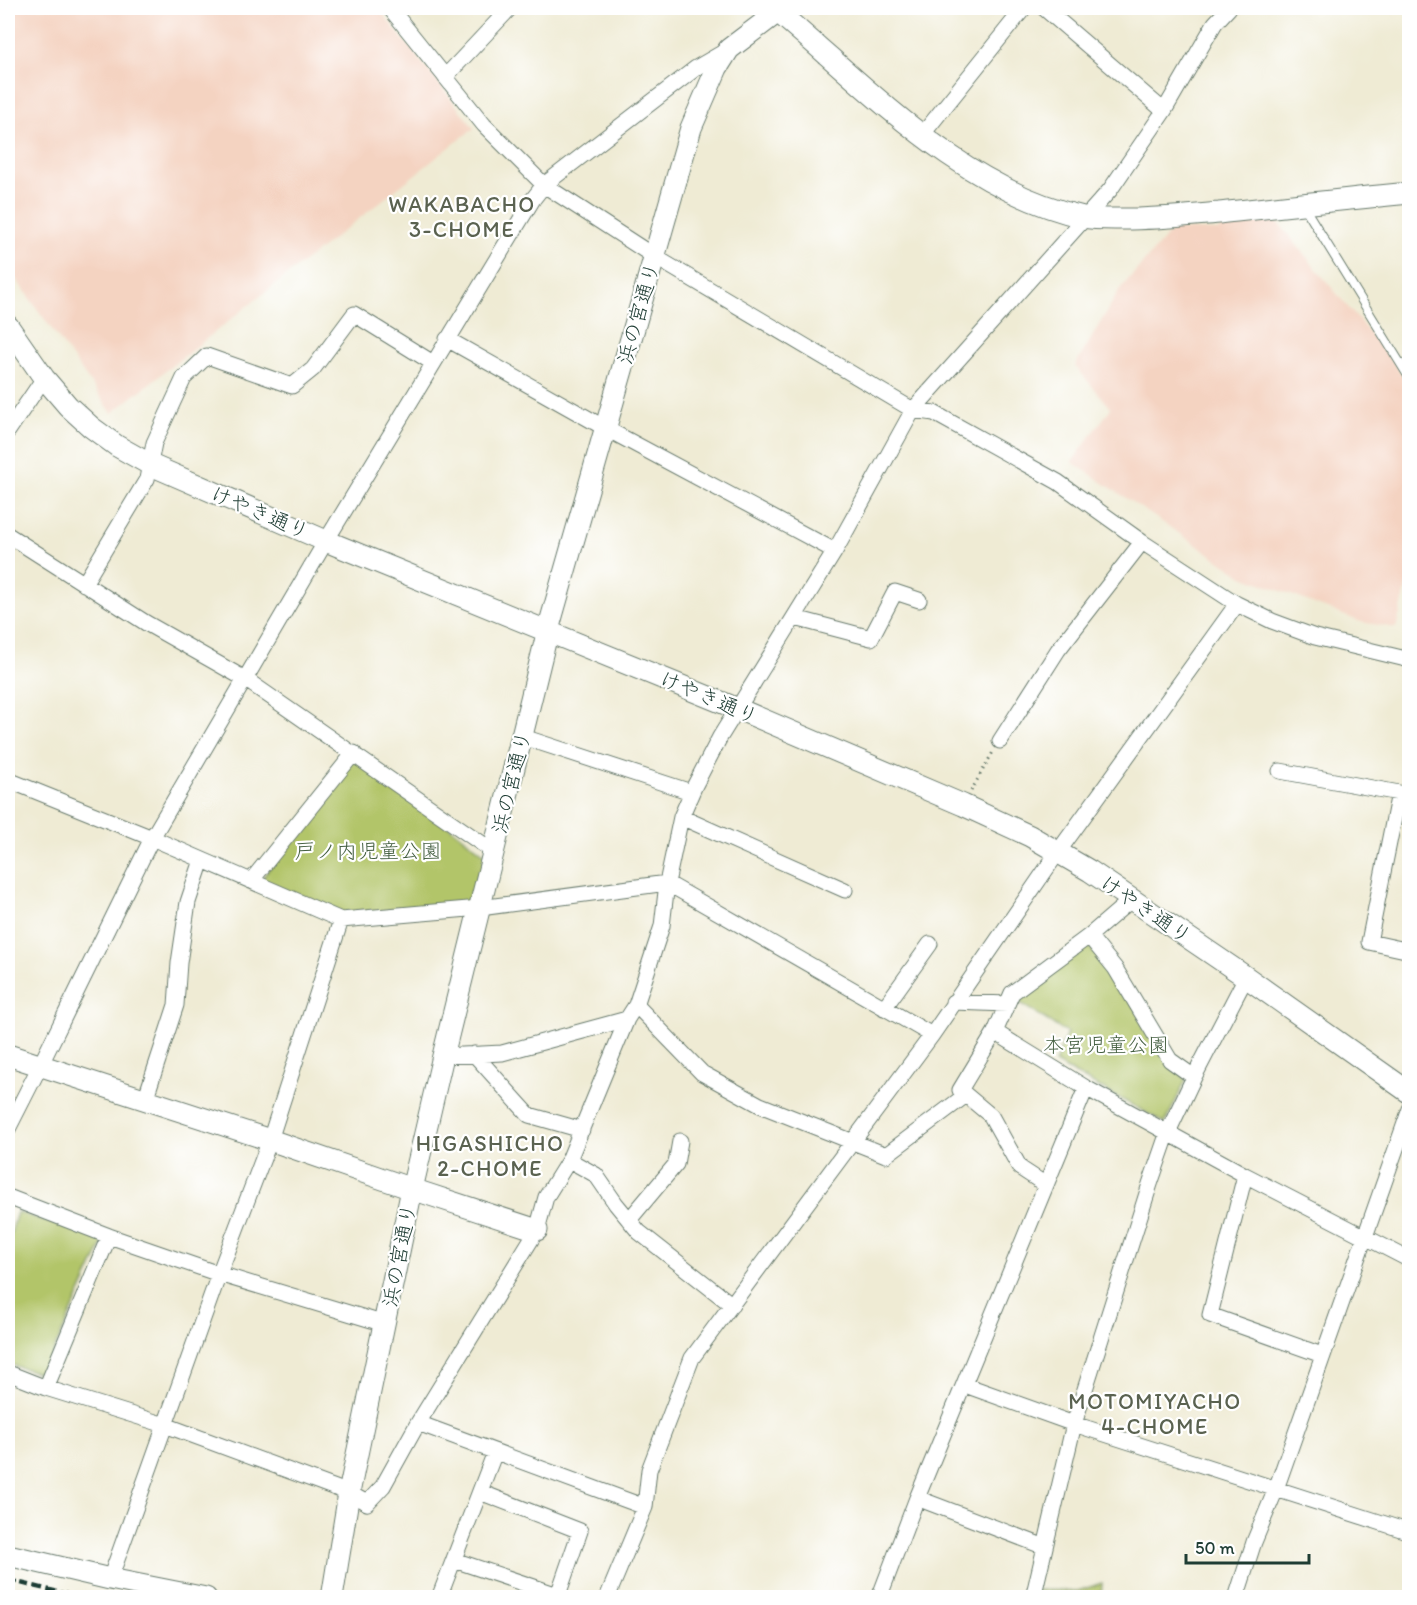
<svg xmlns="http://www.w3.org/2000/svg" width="1417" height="1605" viewBox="0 0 1417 1605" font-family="Itim,'Klee One',sans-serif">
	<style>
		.built { fill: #f4d3c1 }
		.green { fill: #b2c569; stroke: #68814e; stroke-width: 1.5 }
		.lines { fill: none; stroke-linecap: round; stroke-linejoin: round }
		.lane-casing { stroke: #687a6c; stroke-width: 10 }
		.street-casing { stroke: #687a6c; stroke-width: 17 }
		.secondary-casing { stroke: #687a6c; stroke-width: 23 }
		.path { stroke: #687a6c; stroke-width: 3; stroke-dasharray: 1.5 4.5; stroke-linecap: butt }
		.lane { stroke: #fff; stroke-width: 8 }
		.street { stroke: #fff; stroke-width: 15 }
		.secondary { stroke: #fff; stroke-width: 21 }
		.rail { stroke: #1f3d34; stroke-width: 4.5; stroke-dasharray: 9 4.5; stroke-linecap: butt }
		.labels { text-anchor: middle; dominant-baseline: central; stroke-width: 4.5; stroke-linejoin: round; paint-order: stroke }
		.street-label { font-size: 21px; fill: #1f3d34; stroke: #fff }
		.park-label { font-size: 21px; fill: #445f41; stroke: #fff }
		.neighbourhood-label { font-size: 22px; letter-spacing: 1.5px; fill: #5a6250; stroke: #fff }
	</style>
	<rect width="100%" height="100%" fill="#fff"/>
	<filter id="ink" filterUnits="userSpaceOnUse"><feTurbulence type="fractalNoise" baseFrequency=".0167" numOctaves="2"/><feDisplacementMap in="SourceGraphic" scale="12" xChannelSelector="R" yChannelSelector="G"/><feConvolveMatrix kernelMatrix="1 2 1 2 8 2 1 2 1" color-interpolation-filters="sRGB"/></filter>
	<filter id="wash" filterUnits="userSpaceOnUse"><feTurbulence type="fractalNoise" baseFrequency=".008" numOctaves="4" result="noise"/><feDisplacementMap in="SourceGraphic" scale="24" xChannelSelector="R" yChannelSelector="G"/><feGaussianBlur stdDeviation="1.35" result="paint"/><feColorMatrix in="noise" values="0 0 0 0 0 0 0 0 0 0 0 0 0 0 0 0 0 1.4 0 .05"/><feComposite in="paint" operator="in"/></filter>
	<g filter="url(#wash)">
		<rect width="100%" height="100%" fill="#efebd4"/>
		<path class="built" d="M8 8H378L474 128 112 413 8 268Z
			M1262 203 1394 363 1409 385V578L1396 628 1361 622 1243 576 1072 462 1111 408 1075 366 1120 289 1173 229 1217 231Z"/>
		<path class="green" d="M354 753 486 855 480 908 341 920 258 884Z
			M1085 942 1113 974 1186 1080 1165 1123 1055 1063 1067 1033 1017 1001 1025 988Z
			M17 1212 105 1239 43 1374 8 1364V1244Z
			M1102 1583 1101 1597 1033 1598 1035 1590 1078 1591Z"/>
	</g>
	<g filter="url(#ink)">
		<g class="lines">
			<g class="lane-casing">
				<path id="lane" d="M1303 205 1410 379"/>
			</g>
			<g class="street-casing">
				<path id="street" d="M390 8 484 125 544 185 655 257 913 410 934 413 1058 482 1142 542 1237 604 1272 621 1315 637 1410 660
					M1044 8 1164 111
					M445 77 510 8
					M922 135 1024 8
					M447 339 605 428 835 551
					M8 431 44 378
					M8 535 146 623 245 679 494 852
					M84 584 147 479 154 443 184 378 207 356 292 386 313 369 354 314 433 363
					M795 618 871 638 895 592 919 600
					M523 737 691 792
					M1000 741 1058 650 1142 542
					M1280 771 1410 795
					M8 780 152 838 341 920 480 908 667 883 932 1035
					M1399 793 1369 942 1410 951
					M681 817 845 890
					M251 881 354 753
					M1132 899 1089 936 1012 993 995 1032 1086 1088 1245 1175 1410 1260
					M1089 936 1115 968 1170 1060 1194 1077
					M953 1002 1007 1004
					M636 1005 702 1073 760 1105 886 1155 966 1095
					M884 1008 930 944
					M995 1032 960 1090 991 1116 1020 1168 1046 1185
					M474 1054 529 1115 582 1130
					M443 1056 502 1053 627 1019
					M145 1100 176 1005 179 963 188 902 202 860
					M8 1129 40 1066 152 838 326 541 533 199 544 185 696 68 727 50
					M569 1160 596 1175 616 1204 639 1232 732 1305
					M1245 1175 1210 1315 1322 1355
					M8 1197 109 1236 219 1274 385 1324
					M629 1220 676 1164 680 1141
					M8 1373 46 1388 165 1425 349 1493 367 1503 383 1486 418 1423 537 1230 546 1197 569 1160 627 1019 636 1005 662 926 667 883 681 817 695 785 720 737 835 551 913 410 1110 190 1164 111 1215 23 1229 8
					M965 1385 1074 1424 1410 1532
					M46 1388 109 1236
					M418 1423 645 1507
					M917 1498 1045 1547
					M454 1560 558 1595 580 1531 480 1492
					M110 1579 219 1274 270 1140 341 920
					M439 1598 495 1452
					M607 1598 645 1507 649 1470 692 1358 932 1035 1058 852 1237 604
					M879 1598 917 1498 1086 1088
					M1033 1598 1074 1424 1150 1184 1168 1132 1194 1077 1246 977
					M1236 1598 1254 1542 1276 1489 1410 1109"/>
			</g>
			<g class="secondary-casing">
				<path id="secondary" d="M773 8C867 86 959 189 1083 217 1093 219 1105 219 1115 219 1150 220 1184 216 1219 213 1283 206 1346 199 1410 193
					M8 326 44 378 68 406 91 427 117 446 151 465 326 541 738 709 963 805 1030 836 1090 871 1246 977 1410 1093
					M8 1055 270 1140 412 1189 537 1230
					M8 1555 110 1579 206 1598
					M332 1598 349 1493 412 1189 443 1056 548 630 691 128 717 68 729 49 783 8"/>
			</g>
			<path class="path" d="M971 791 993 752"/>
			<use href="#lane" class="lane"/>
			<use href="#street" class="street"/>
			<use href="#secondary" class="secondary"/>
			<path class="rail" d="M8 1580 83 1598"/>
		</g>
	</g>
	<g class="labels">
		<g class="street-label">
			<text transform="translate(638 313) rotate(-74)">浜の宮通り</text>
			<text transform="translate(260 512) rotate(23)">けやき通り</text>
			<text transform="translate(709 697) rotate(23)">けやき通り</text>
			<text transform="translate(511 782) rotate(-76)">浜の宮通り</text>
			<text transform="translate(1146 909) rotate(34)">けやき通り</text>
			<text transform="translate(399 1255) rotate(-79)">浜の宮通り</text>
		</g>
		<g class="park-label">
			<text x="368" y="850">戸ノ内児童公園</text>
			<text x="1106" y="1044">本宮児童公園</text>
		</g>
		<g class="neighbourhood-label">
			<text x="462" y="204">WAKABACHO<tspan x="462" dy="25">3-CHOME</tspan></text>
			<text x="490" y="1143">HIGASHICHO<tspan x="490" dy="25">2-CHOME</tspan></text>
			<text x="1155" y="1401">MOTOMIYACHO<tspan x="1155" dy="25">4-CHOME</tspan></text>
		</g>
	</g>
	<rect width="1417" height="1605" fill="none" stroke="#fff" stroke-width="30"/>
	<path d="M1186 1554v9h123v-9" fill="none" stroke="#1f3d34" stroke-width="3"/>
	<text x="1195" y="1554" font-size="18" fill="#1f3d34" stroke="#ffffff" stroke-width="4.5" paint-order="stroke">50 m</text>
</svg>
